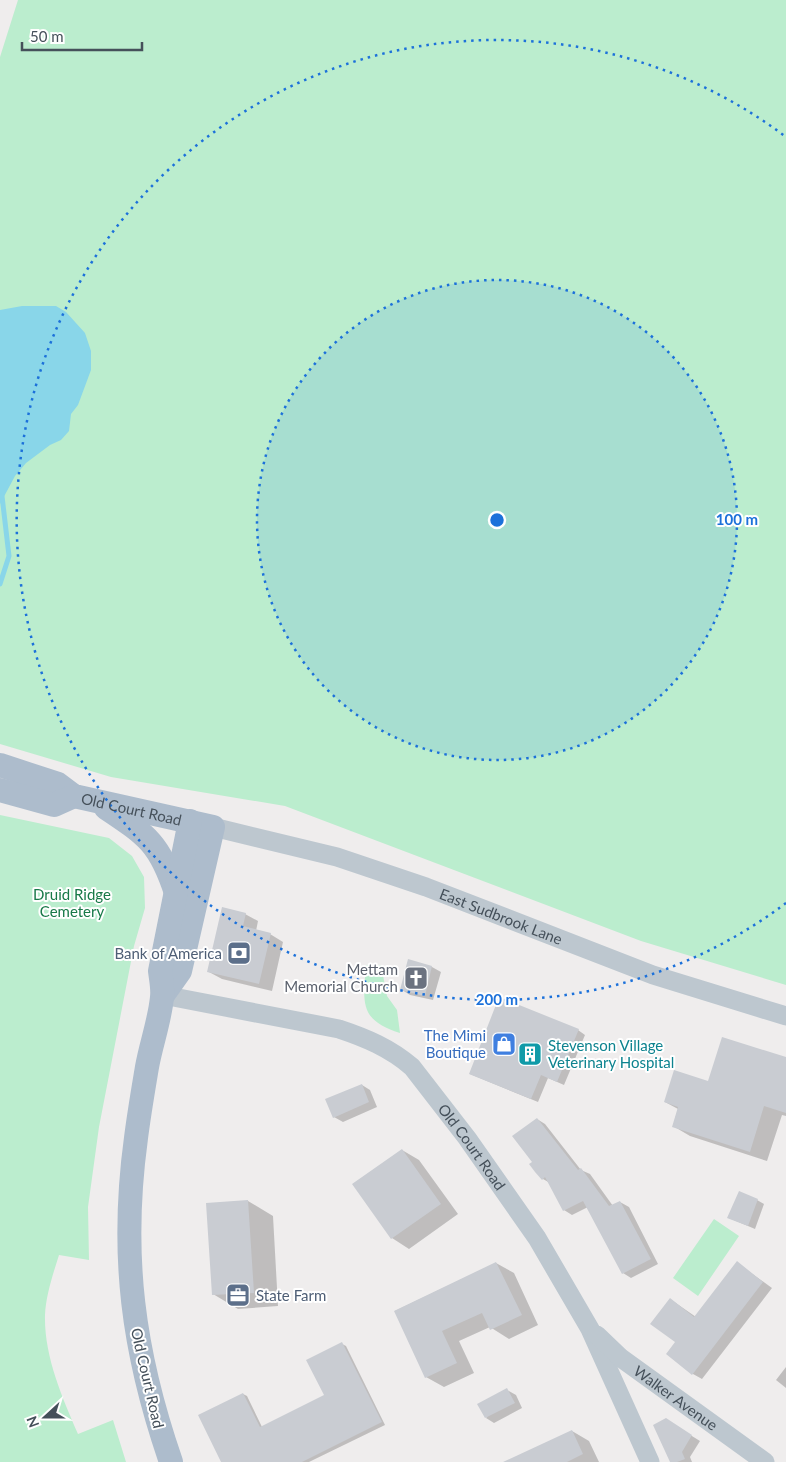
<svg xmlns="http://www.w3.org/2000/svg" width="786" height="1462" viewBox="0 0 786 1462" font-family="Lato,sans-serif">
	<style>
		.green { fill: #bbedce }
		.water { fill: #89d6e9 }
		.shadow { fill: #0003 }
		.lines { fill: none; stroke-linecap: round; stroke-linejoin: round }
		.stream { stroke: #89d6e9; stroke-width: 5 }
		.building { fill: #c9ccd2 }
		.minor { stroke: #bdc7cf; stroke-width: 19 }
		.major { stroke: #adbccc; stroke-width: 24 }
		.ring { fill: none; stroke: #1c71da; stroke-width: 2.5; stroke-dasharray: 2.5 5 }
		.labels { text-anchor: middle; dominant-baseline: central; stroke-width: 4; stroke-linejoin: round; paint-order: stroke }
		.street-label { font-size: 15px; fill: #45505a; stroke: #fff }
		.park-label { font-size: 15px; fill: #187948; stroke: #fff }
		.service-label { font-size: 15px; fill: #4e5e75; stroke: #fff; text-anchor: end }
		.worship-label { font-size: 15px; fill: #5b616d; stroke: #fff; text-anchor: end }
		.shop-label { font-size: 15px; fill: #366cbe; stroke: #fff; text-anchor: end }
		.culture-label { font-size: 15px; fill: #0d838f; stroke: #fff; text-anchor: start }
		.centre { fill: #1c71da; stroke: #fff; stroke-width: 2.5 }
		.ring-label { font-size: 15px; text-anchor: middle; font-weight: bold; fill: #1c71da; stroke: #fff; stroke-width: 4; stroke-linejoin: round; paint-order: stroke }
	</style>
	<rect width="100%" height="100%" fill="#efeded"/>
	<path class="green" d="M18 0H786V985L641 941 285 806 111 777 0 744V57Z
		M0 815 109 838 132 856 144 877 145 908 134 946 99 1127 88 1207 89 1260 59 1255C53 1274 46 1295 45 1315 44 1356 62 1397 78 1434L113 1420 126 1462H0Z
		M366 965H381L387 996 397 1010 400 1033C359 1020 363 1003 366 965Z
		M714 1219 739 1236 698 1296 673 1278Z"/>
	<path class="water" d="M22 306H56L66 312 85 333 91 351V370L78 405 71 414 69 431 61 440 50 445 26 463 15 476 0 504V310Z"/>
	<path class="shadow" d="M245 914 258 921 256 931 270 934 283 942 272 991 222 979 209 972Z
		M409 961 432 967 441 972 433 1000 410 995 402 990Z
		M578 1030 585 1035 564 1085 548 1078 538 1102 470 1074Z
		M786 1059V1116L782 1115 767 1161 690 1136 673 1126 678 1109 665 1102 709 1082Z
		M362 1085 370 1090 377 1107 343 1122 334 1117Z
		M537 1119 545 1124 581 1170 590 1174 613 1206 620 1202 629 1207 658 1264 631 1278 623 1273 588 1207 572 1215 564 1210 550 1183 543 1179 534 1163Z
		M402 1150 419 1160 458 1214 409 1249 392 1238 354 1185Z
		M757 1200 764 1204 755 1229 729 1218Z
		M248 1201 273 1216 278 1306 238 1309 213 1294Z
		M496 1263 514 1273 538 1325 509 1339 490 1327 459 1341 474 1373 444 1387 426 1377 395 1311Z
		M737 1263 772 1288 702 1379 693 1374 676 1342 670 1299 696 1317Z
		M342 1344 346 1346 385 1425 309 1462H223L243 1394 247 1396 262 1427 325 1396Z
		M786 1367V1388L776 1380Z
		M507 1390 516 1395 522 1408 494 1423 486 1418Z
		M666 1420 700 1441 690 1457 692 1462H672Z
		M572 1431 589 1441 599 1462H506Z"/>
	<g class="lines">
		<path class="stream" d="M0 584 9 556 2 496"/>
	</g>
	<path class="building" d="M222 907 246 913 243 926 271 933 259 984 207 972Z
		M408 959 432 966 425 996 400 990Z
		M499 997 579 1029 557 1082 541 1075 531 1099 469 1074Z
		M722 1037 786 1057V1113L764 1106 750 1152 672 1127 678 1107 664 1102 674 1070 708 1081Z
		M362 1084 369 1102 333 1118 325 1099Z
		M537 1118 578 1170 581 1168 609 1206 620 1201 651 1259 622 1274 583 1201 563 1211 545 1177 542 1180 535 1172 529 1164 532 1162 512 1136Z
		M402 1149 441 1204 391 1239 352 1184Z
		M739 1191 758 1199 748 1226 727 1218Z
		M248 1200 254 1293 212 1295 206 1203Z
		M737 1261 763 1282 692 1375 666 1354 675 1342 650 1324 670 1298 694 1317Z
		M496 1262 522 1315 490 1330 482 1313 442 1331 457 1363 425 1378 394 1311Z
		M342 1342 382 1422 302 1462H221L198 1415 243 1393 260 1427 324 1395 306 1360Z
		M507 1388 515 1403 485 1418 477 1404Z
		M666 1418 692 1435 682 1452 685 1459 677 1462H670L653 1425Z
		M572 1430 583 1454 567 1462H503Z"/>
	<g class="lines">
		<g class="minor">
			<path id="s1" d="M213 827 337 857 426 887 653 975 786 1016"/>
			<path id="s2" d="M163 995 339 1029C366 1038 390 1048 412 1067L467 1138 537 1238 590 1329 650 1462"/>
			<path id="s3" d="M597 1335 621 1358 765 1462"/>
		</g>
		<g class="major">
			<path id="s4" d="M0 765 58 784 74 796 213 827 180 971 163 995"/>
			<path d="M0 790 54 805 74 796"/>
			<path d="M106 808C148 836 160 844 176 893"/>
			<path d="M171 1462C133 1352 120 1255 136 1138 139 1114 143 1091 147 1067 151 1044 160 1020 162 997 163 989 161 979 160 971L190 821"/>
		</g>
	</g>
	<circle cx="497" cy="520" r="240" fill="#1c71da" fill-opacity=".12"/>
	<g class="ring">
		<circle cx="497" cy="520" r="240"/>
		<path d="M786 903A480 480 0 1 1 786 137"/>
	</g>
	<defs>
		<g id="bank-square" transform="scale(1.25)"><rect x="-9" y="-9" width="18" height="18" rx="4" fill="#5c6f8a" stroke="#fff"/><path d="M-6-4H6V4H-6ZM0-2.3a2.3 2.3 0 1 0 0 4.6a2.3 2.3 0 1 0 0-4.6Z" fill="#fff"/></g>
		<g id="church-square" transform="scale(1.25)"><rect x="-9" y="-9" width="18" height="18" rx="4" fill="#6b7280" stroke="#fff"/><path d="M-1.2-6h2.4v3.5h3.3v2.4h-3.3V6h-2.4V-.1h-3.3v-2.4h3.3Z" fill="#fff"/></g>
		<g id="shop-square" transform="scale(1.25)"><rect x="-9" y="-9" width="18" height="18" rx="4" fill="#3f7fe0" stroke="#fff"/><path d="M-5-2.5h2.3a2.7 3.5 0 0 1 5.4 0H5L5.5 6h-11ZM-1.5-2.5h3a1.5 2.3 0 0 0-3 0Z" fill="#fff"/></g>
		<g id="building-square" transform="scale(1.25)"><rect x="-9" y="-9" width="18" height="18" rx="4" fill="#0f9aa8" stroke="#fff"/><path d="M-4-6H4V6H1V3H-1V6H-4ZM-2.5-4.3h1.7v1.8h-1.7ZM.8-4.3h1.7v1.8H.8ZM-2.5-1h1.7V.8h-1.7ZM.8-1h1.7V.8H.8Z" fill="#fff"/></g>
		<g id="office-square" transform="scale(1.25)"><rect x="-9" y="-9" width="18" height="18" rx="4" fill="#5c6f8a" stroke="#fff"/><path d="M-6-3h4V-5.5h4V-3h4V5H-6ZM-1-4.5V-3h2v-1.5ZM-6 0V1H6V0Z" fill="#fff"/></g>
	</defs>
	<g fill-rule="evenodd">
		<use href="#bank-square" x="239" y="953"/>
		<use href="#church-square" x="416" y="978"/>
		<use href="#shop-square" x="504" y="1044"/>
		<use href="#building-square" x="530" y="1054"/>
		<use href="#office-square" x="238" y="1295"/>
	</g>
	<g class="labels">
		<g class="street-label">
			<text stroke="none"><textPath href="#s4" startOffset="140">Old Court Road</textPath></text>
			<text stroke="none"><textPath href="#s1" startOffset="302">East Sudbrook Lane</textPath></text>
			<text stroke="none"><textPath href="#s2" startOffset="362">Old Court Road</textPath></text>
			<text transform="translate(148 1378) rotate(77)">Old Court Road</text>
			<text stroke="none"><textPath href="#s3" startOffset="101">Walker Avenue</textPath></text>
		</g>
		<g class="park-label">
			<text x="72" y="894">Druid Ridge<tspan x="72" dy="17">Cemetery</tspan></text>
		</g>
		<g class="service-label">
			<text x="222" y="953">Bank of America</text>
			<text x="256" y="1295" text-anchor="start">State Farm</text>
		</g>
		<g class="worship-label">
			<text x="398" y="969">Mettam<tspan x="398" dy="17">Memorial Church</tspan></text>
		</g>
		<g class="shop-label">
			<text x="486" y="1035">The Mimi<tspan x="486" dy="17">Boutique</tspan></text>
		</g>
		<g class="culture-label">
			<text x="548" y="1045">Stevenson Village<tspan x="548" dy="17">Veterinary Hospital</tspan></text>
		</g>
	</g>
	<circle cx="497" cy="520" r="8" class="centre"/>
	<g class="ring-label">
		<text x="737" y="525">100 m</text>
		<text x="497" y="1005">200 m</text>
	</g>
	<g transform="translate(45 1417) rotate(249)" stroke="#ffffff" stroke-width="4" paint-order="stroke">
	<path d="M0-4L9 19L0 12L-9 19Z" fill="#45505a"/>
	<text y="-8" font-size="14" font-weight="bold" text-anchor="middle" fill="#45505a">N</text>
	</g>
	<path d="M22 42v8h120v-8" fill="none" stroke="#45505a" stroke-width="2.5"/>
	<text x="30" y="42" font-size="15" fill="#45505a" stroke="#ffffff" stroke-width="4" paint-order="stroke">50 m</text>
</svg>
